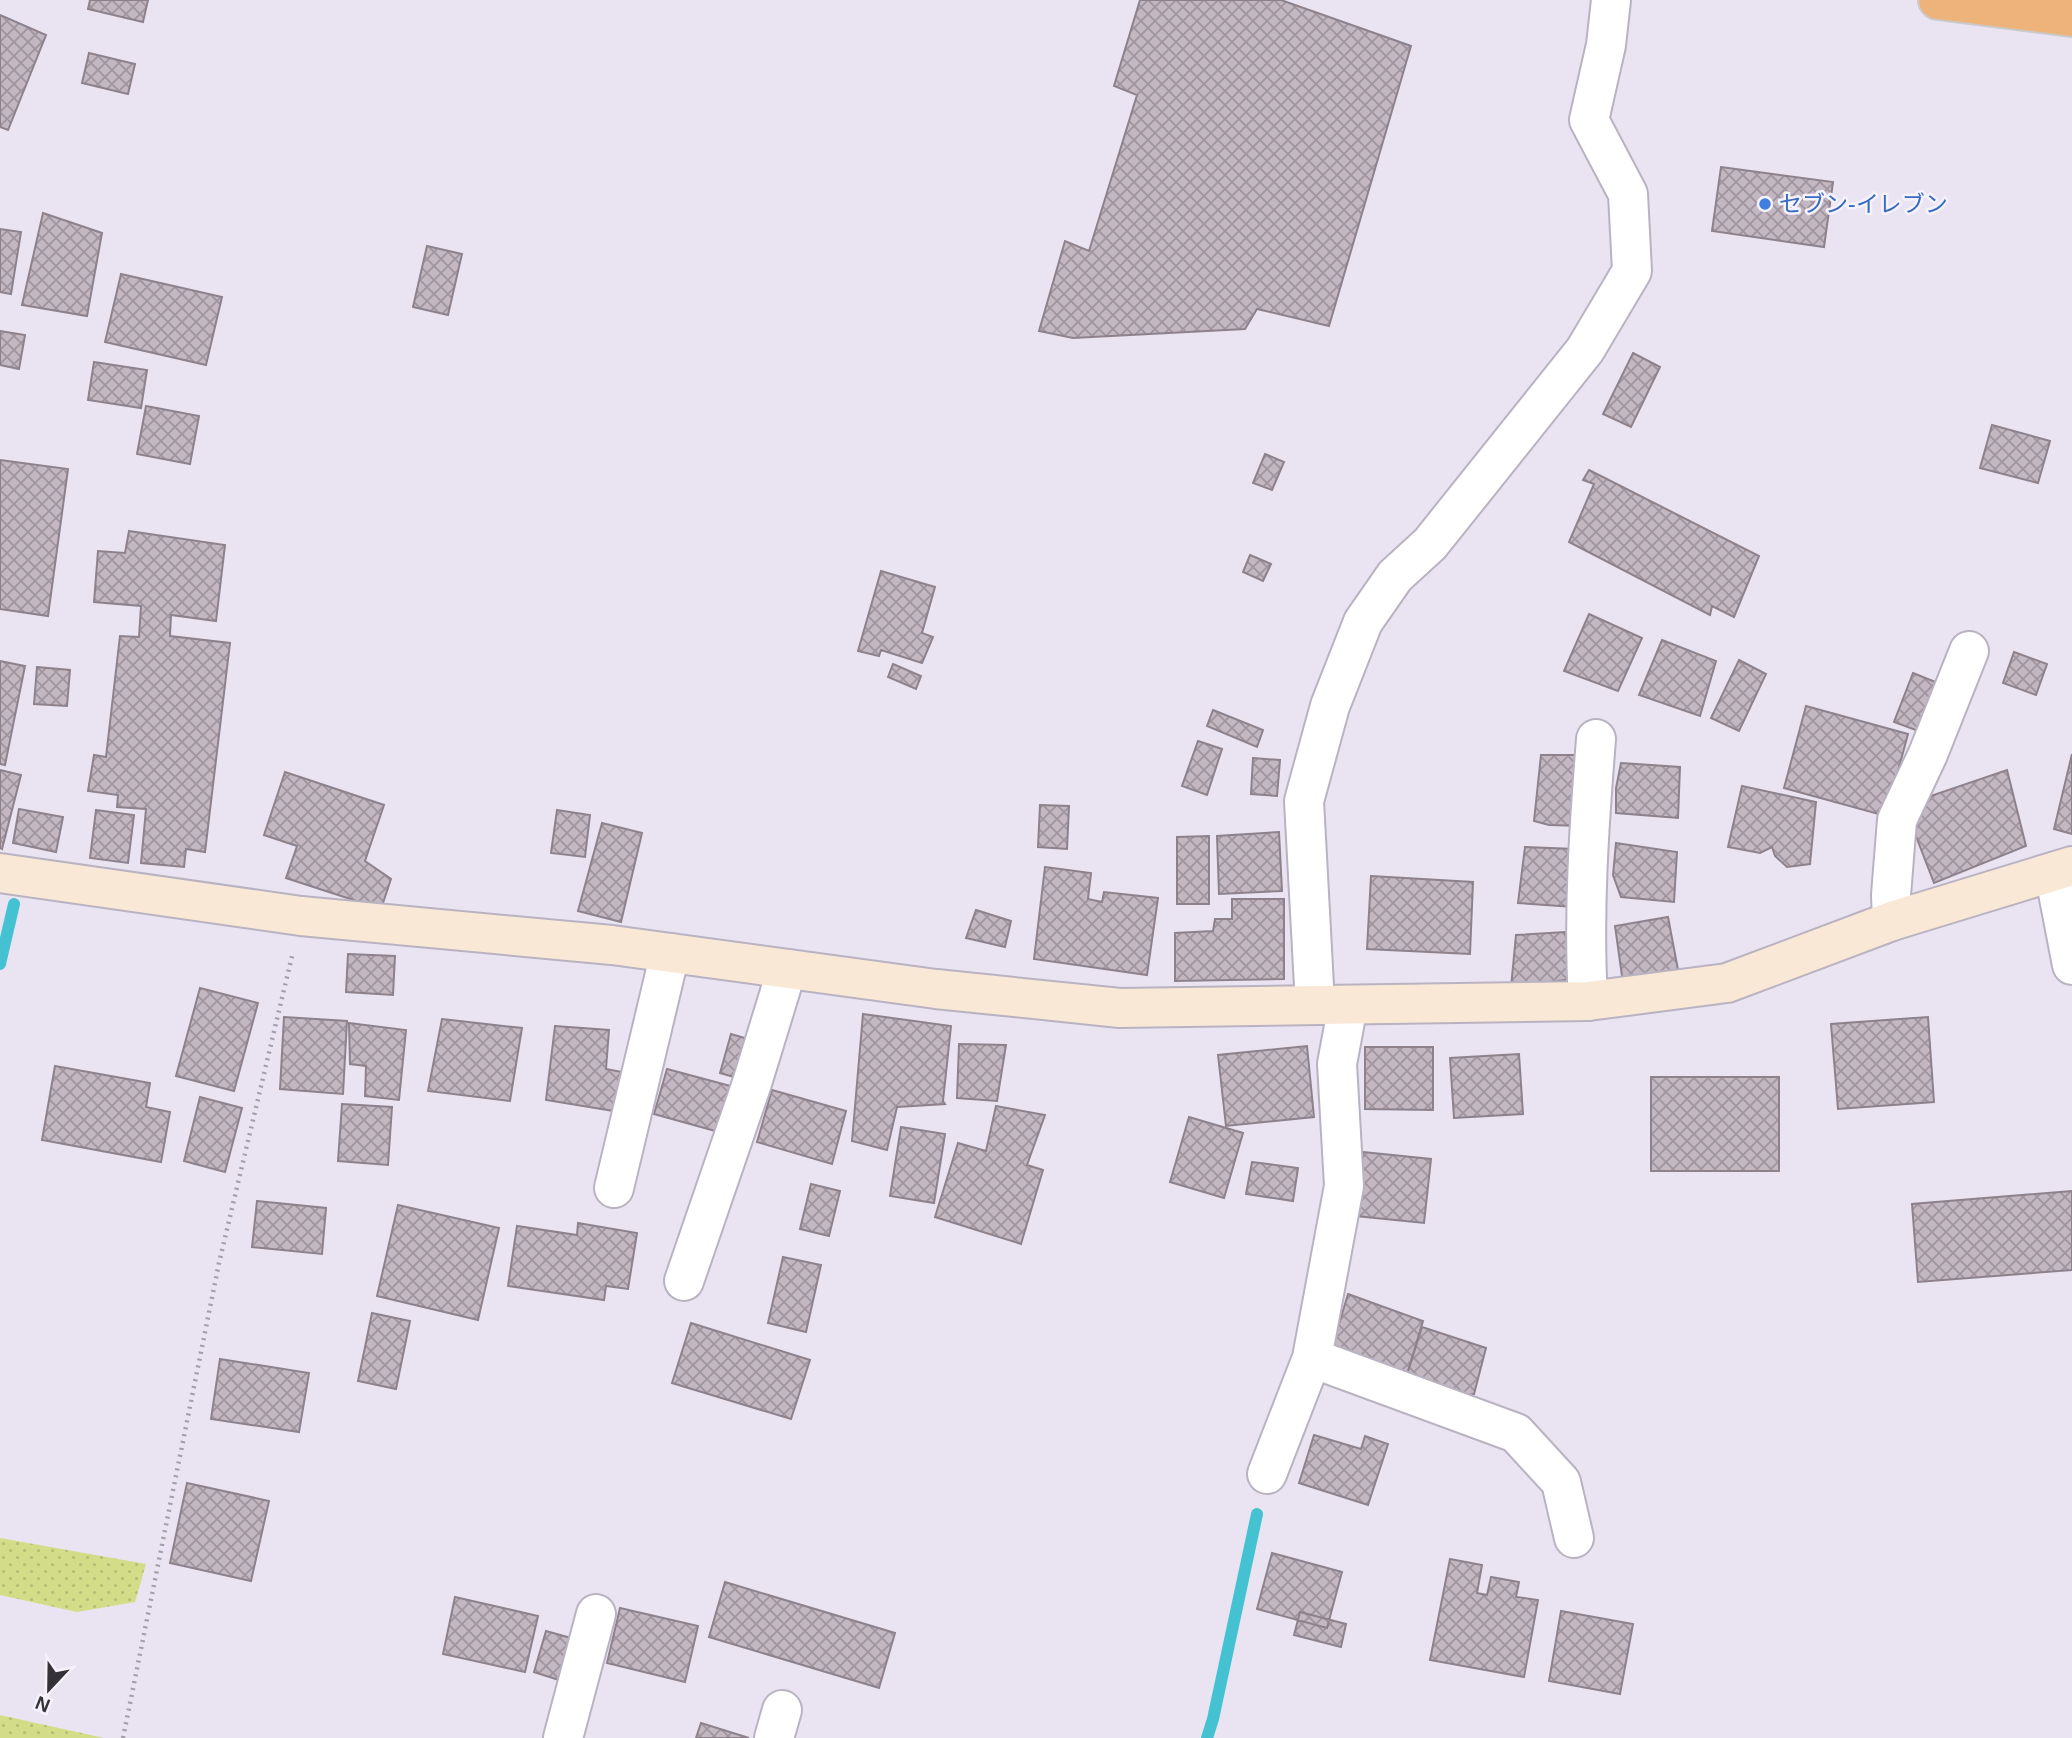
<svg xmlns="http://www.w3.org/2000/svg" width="2072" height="1738" viewBox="0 0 2072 1738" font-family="Arial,'Noto Sans JP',sans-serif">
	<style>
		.grass { fill: url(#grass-dots) }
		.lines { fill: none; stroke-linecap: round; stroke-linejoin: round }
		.stream { stroke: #44c2d1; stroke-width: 12 }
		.building { fill: url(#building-cross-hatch); stroke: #8d828c; stroke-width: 2 }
		.street-casing { stroke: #b9b3c1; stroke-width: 42 }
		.secondary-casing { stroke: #b9b3c1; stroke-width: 42 }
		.highway-casing { stroke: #cacacb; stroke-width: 42 }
		.path { stroke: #a29da8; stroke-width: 4.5; stroke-dasharray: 2 5; stroke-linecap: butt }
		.street { stroke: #fff; stroke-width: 38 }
		.secondary { stroke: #fae8d7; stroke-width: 38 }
		.highway { stroke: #edb37b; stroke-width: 38 }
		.shop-dot { fill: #3f7fe0; stroke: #f6f2fd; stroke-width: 2.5 }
		.labels { text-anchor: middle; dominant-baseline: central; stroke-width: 5; stroke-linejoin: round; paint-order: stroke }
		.shop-label { font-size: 23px; fill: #366cbe; stroke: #f6f2fd; text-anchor: start }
	</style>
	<defs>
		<pattern id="grass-dots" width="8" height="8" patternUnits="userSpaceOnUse" patternTransform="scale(1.75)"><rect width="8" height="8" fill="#d3dd88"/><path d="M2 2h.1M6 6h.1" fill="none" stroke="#b6be76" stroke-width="1.8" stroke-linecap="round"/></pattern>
		<pattern id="building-cross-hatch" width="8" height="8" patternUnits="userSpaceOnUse" patternTransform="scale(1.75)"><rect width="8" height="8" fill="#c3b7c2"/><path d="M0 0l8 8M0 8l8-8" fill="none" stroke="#9f959e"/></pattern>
	</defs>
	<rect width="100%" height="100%" fill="#eae4f2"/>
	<path class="grass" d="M0 1538 146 1564 135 1602 77 1612 0 1595Z
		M0 1715 104 1738H0Z"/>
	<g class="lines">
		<path class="stream" d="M0 964 14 904
			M1207 1738 1213 1719 1257 1514"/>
	</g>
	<path class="building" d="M90 0H148L143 22 88 9Z
		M1140 0H1281L1411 46 1329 326 1257 309 1245 329 1073 338 1039 331 1065 241 1089 251 1137 95 1114 86Z
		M0 15 46 35 8 130 0 127Z
		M89 53 135 64 128 94 82 83Z
		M1721 167 1833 182 1824 247 1712 231Z
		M43 213 102 233 87 316 22 305Z
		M0 229 21 232 11 294 0 292Z
		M427 246 462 254 448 315 413 307Z
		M121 274 222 297 206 365 105 342Z
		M0 331 25 335 19 369 0 365Z
		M1633 353 1660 367 1631 427 1603 414Z
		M94 362 147 370 141 408 88 400Z
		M146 406 199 416 190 464 137 454Z
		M1992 425 2050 441 2038 483 1980 468Z
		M1265 454 1284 462 1272 490 1253 483Z
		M0 460 68 469 48 616 0 609Z
		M1589 470 1759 556 1734 617 1712 606 1710 615 1569 542 1594 484 1583 480Z
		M129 531 225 545 216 621 171 615 170 636 230 643 205 852 186 849 184 867 141 863 146 809 117 807 118 795 88 791 94 755 106 757 120 636 139 637 141 606 94 602 98 551 125 553Z
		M1250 555 1271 564 1263 581 1243 572Z
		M881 571 935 587 922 633 933 637 922 663 881 650 879 656 858 651Z
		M1589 614 1642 638 1618 691 1564 671Z
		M1662 640 1716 661 1700 716 1639 695Z
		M2014 652 2047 664 2036 695 2003 683Z
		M1739 660 1766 674 1739 731 1711 718Z
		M0 661 25 666 5 765 0 764Z
		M893 664 921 676 916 689 888 677Z
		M37 667 70 670 67 706 34 704Z
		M1913 673 1948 687 1929 735 1894 722Z
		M1806 706 1908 734 1886 816 1784 788Z
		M1213 710 1263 730 1257 747 1207 726Z
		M1198 741 1222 749 1207 795 1182 786Z
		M2072 754V834L2054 829Z
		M1541 755H1593L1582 826 1549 825 1534 821Z
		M1253 758 1280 760 1277 796 1251 794Z
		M1621 763 1680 767 1678 818 1616 813V788Z
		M0 770 21 775 2 849 0 848Z
		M2007 770 2026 846 1934 883 1904 805Z
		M285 772 384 805 365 861 391 879 381 909 286 878 297 846 264 835Z
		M1742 786 1816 802 1810 864 1787 867 1775 856 1772 847 1760 853 1728 847Z
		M1040 805 1069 806 1067 849 1038 847Z
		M19 809 63 817 56 852 13 843Z
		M96 810 134 815 128 863 90 858Z
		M557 810 590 815 585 857 551 853Z
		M602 823 642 833 621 922 578 911Z
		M1279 832 1282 891 1219 894 1217 836Z
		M1209 836V904H1177V837Z
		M1616 843 1677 852 1674 902 1621 897 1613 875Z
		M1525 847 1574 849 1573 907 1518 903Z
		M1045 867 1091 873 1088 899 1102 902 1104 892 1158 898 1147 975 1034 959Z
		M1371 876 1473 882 1470 954 1367 949Z
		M1232 899H1284V979L1175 981V933L1213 931 1215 919H1232Z
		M976 910 1011 921 1005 947 966 938Z
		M1668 917 1679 975 1629 984 1622 976 1615 926Z
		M1565 932 1573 979 1511 987 1516 935Z
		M348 954 395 956 393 995 346 992Z
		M200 988 258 1003 234 1091 176 1076Z
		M863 1014 951 1026 943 1101 945 1104 897 1107 887 1150 852 1141Z
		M284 1017 347 1021 343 1094 280 1089Z
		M1928 1017 1934 1102 1838 1109 1831 1024Z
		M442 1019 522 1028 510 1101 428 1091Z
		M349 1023 406 1030 399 1100 365 1096 366 1066 350 1064Z
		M555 1026 609 1030 606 1069 627 1073 620 1112 546 1100Z
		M731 1034 758 1042 748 1081 720 1073Z
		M959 1044 1006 1045 997 1101 957 1098Z
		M1307 1046 1314 1117 1226 1126 1218 1055Z
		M1365 1047H1433V1110L1365 1109Z
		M1519 1054 1523 1114 1454 1118 1450 1058Z
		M55 1066 150 1083 146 1107 170 1112 161 1162 42 1140Z
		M667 1069 738 1088 726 1134 654 1114Z
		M1651 1077H1779V1171H1651Z
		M772 1090 846 1111 832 1164 757 1142Z
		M200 1097 242 1108 225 1172 184 1161Z
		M342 1104 392 1107 388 1165 338 1161Z
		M996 1106 1045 1115 1027 1165 1043 1170 1021 1244 935 1217 958 1143 986 1151Z
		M1189 1117 1243 1133 1224 1198 1170 1182Z
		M901 1127 945 1134 934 1203 890 1196Z
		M1363 1152 1431 1159 1424 1223 1356 1216Z
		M1252 1162 1298 1168 1293 1201 1246 1194Z
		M811 1184 840 1191 829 1236 800 1229Z
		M2072 1191V1270L1918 1282 1912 1204Z
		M257 1201 326 1208 322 1254 252 1247Z
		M398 1205 499 1228 478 1320 377 1296Z
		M578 1223 637 1233 628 1289 606 1286 604 1300 508 1286 517 1226 577 1235Z
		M783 1257 821 1265 806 1332 768 1323Z
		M1348 1294 1423 1321 1405 1381 1330 1354Z
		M372 1313 410 1321 396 1389 358 1381Z
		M691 1323 810 1360 791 1419 672 1383Z
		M1422 1327 1486 1348 1474 1394 1461 1396 1405 1381Z
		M220 1359 309 1373 299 1432 211 1419Z
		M1314 1435 1361 1449 1365 1436 1388 1444 1368 1505 1299 1483Z
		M187 1483 269 1501 251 1581 170 1563Z
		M1272 1553 1342 1572 1327 1628 1257 1609Z
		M1450 1559 1482 1565 1477 1593 1487 1595 1491 1577 1519 1582 1516 1597 1538 1600 1524 1677 1430 1660Z
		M725 1582 895 1633 879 1688 709 1637Z
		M455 1597 538 1616 525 1672 443 1654Z
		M620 1608 698 1626 685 1682 607 1663Z
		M1561 1611 1633 1624 1620 1694 1549 1681Z
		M1300 1612 1346 1624 1341 1647 1294 1635Z
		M546 1631 578 1640 565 1682 534 1672Z
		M701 1723 749 1738H696Z"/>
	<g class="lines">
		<g class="street-casing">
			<path id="street" d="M2054 872 2072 965
				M1892 921 1891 895 1897 820 1928 754 1969 651
				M1588 1001C1583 913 1589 827 1596 739
				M1315 1005 1304 801 1330 706 1363 622 1395 576 1430 544 1585 350 1632 271 1628 194 1589 120 1606 45 1611 0
				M614 1188 670 953
				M684 1281 752 1083 787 969
				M1312 1358 1516 1433 1561 1482 1574 1538
				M1267 1474 1312 1358 1344 1186 1337 1064 1348 1005
				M563 1738 596 1614
				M774 1738 782 1710"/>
		</g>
		<g class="secondary-casing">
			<path id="secondary" d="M0 873 301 916 612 945 936 989 1120 1008 1588 1001 1727 983 1892 921 2072 866"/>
		</g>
		<g class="highway-casing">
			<path id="highway" d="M1938 0 2072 17"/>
		</g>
		<path class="path" d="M123 1738 219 1263 292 956"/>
		<use href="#street" class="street"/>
		<use href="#secondary" class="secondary"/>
		<use href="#highway" class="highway"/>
	</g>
	<circle class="shop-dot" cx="1765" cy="204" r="7"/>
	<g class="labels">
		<g class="shop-label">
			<text x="1779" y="204">セブン-イレブン</text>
		</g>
	</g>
	<g transform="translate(49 1689) rotate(202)" stroke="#f6f2fd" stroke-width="5" paint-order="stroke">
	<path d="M0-5L12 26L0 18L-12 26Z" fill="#343237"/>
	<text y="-10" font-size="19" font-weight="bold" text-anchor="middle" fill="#343237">N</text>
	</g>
</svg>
